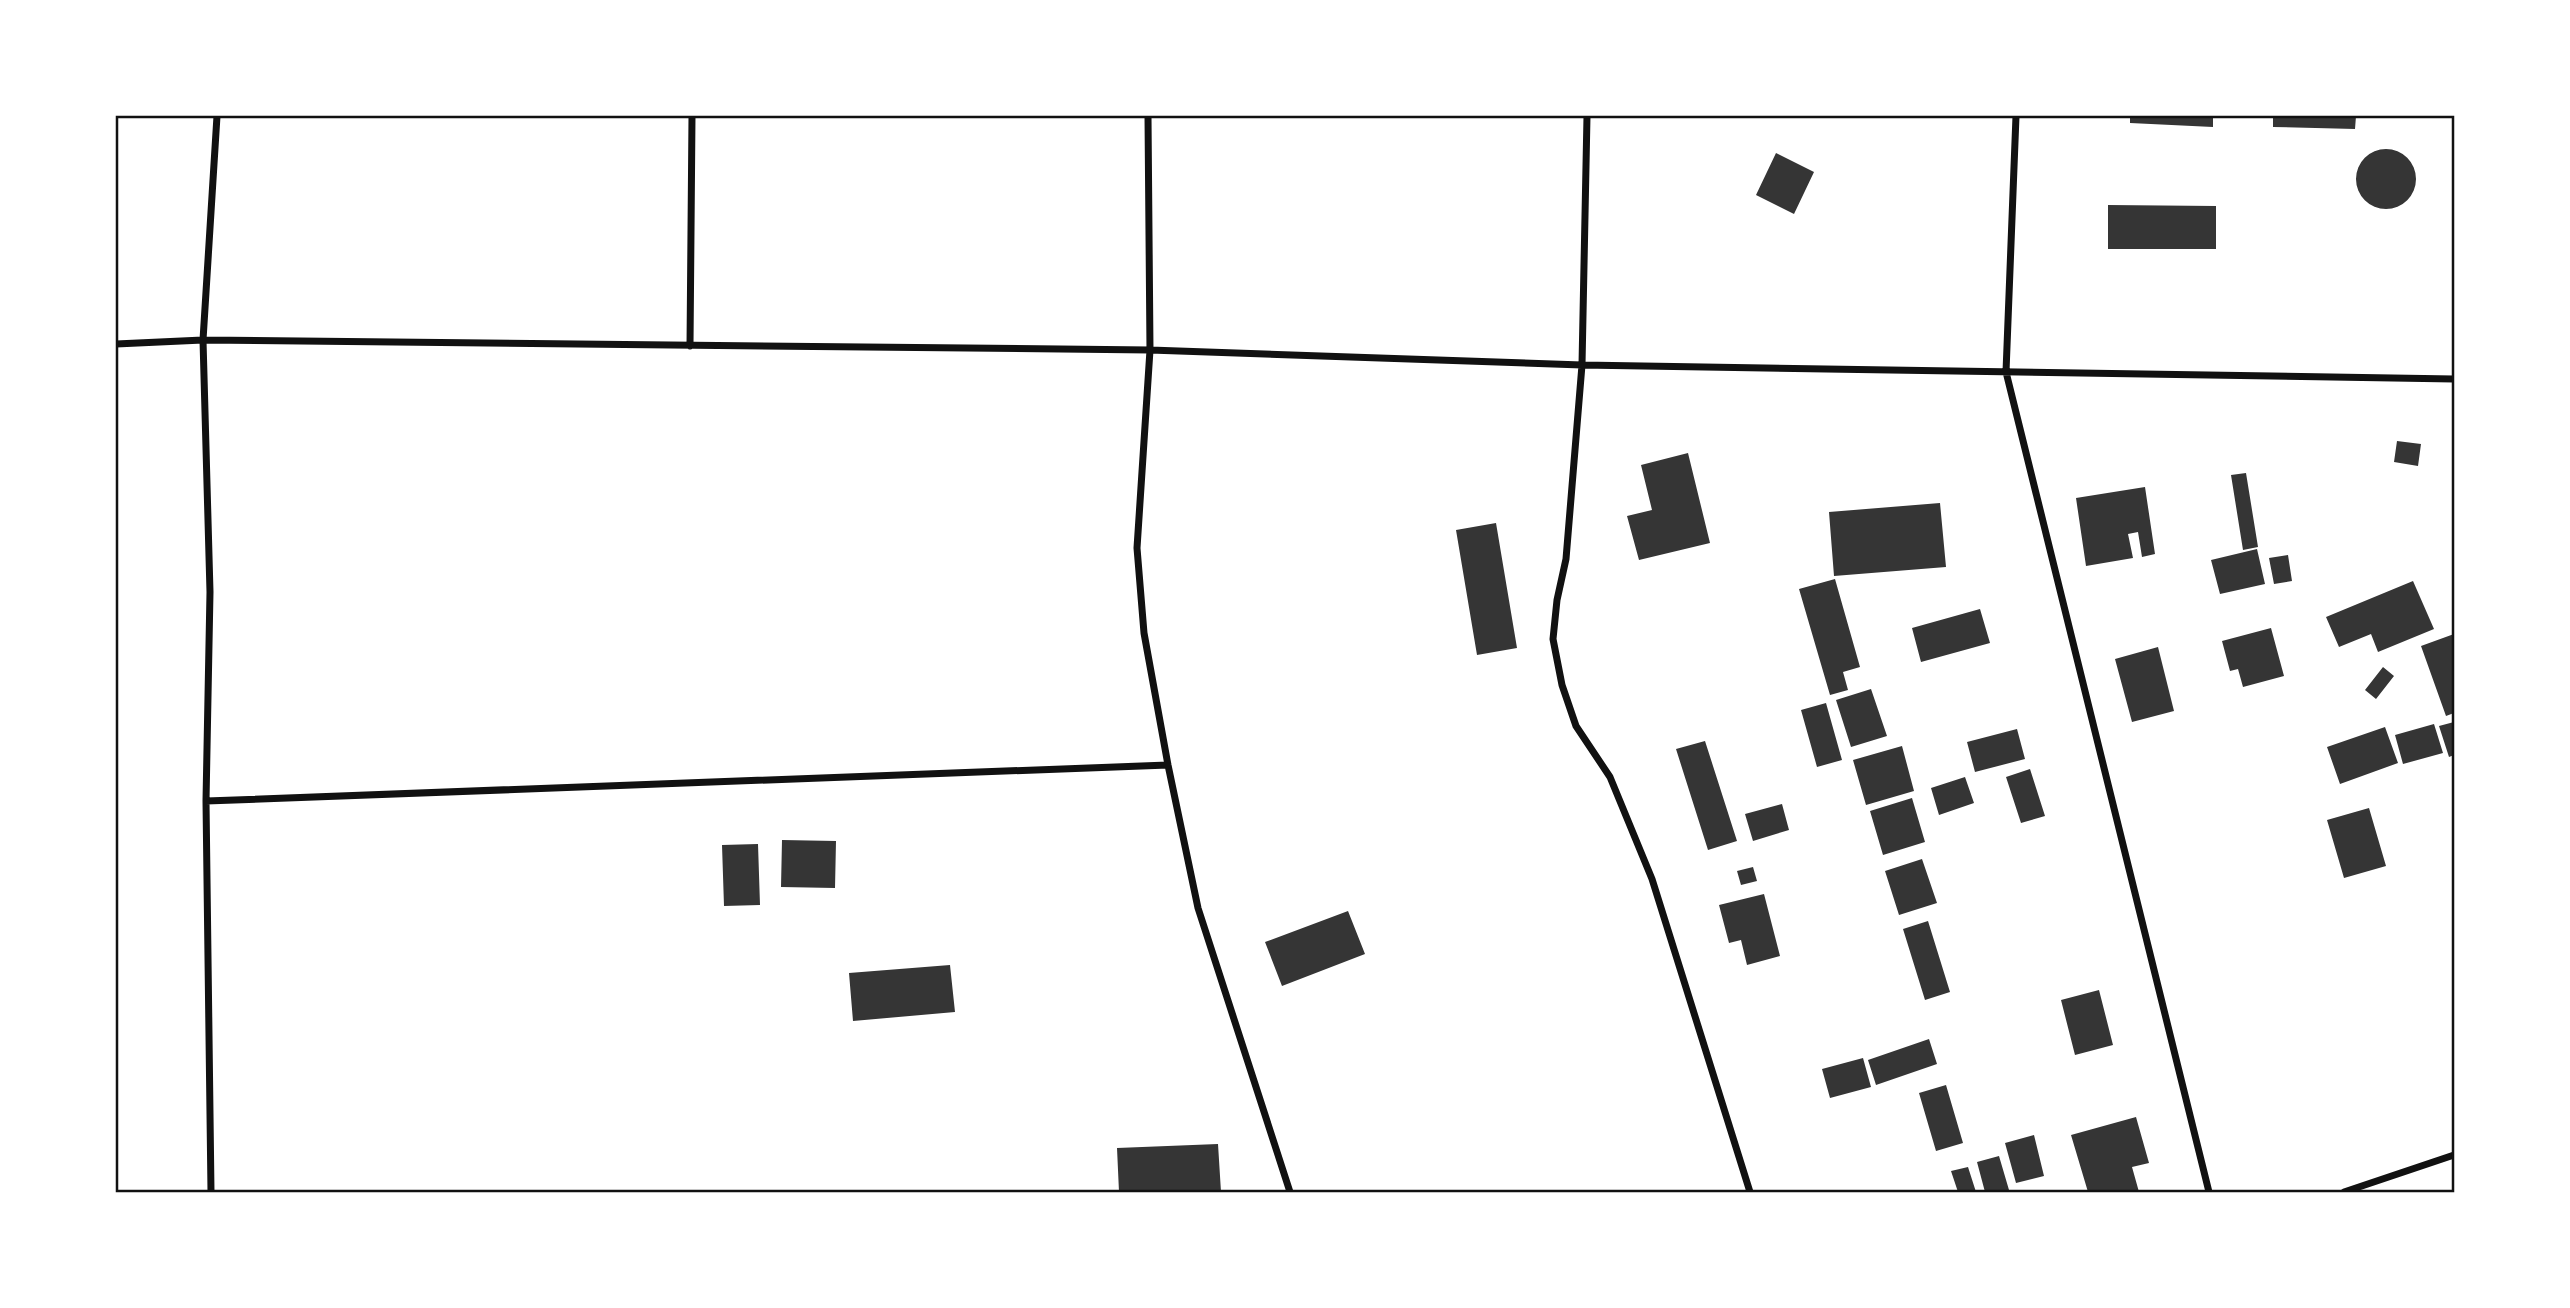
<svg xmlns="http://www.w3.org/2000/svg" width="2570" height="1308" viewBox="0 0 2570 1308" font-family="Manrope,sans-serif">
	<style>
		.building { fill: #353535 }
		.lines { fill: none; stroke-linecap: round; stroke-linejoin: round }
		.minor { stroke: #111; stroke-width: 7 }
		.neatline { fill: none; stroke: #111; stroke-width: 2.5 }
	</style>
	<rect width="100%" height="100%" fill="#fff"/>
	<path class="building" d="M2130 116H2213V127L2130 123Z
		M2273 116H2356L2355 129 2273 127Z
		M2356 179a30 30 0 1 1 60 0a30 30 0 1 1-60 0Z
		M1776 153 1814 172 1794 214 1756 195Z
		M2108 205 2216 206V249H2108Z
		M2397 441 2421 444 2418 466 2394 462Z
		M1688 453 1710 543 1639 560 1627 516 1652 510 1641 465Z
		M2246 473 2258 547 2243 550 2231 475Z
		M2145 487 2155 554 2142 557 2138 532 2128 534 2133 558 2086 566 2076 498Z
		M1940 503 1946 567 1834 576 1829 512Z
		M1496 523 1517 648 1477 655 1456 530Z
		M2257 549 2265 584 2220 594 2211 560Z
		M2288 555 2292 581 2274 584 2269 558Z
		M1835 579 1860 667 1843 672 1848 690 1830 695 1799 589Z
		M2413 581 2434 629 2378 652 2371 634 2339 647 2326 617Z
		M1980 609 1990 643 1921 662 1912 628Z
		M2271 628 2284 676 2243 687 2238 669 2230 671 2222 641Z
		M2454 634V713L2446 716 2421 646Z
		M2158 647 2174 711 2132 722 2115 659Z
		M2383 667 2394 676 2376 699 2365 690Z
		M1871 689 1887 736 1851 747 1836 700Z
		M1826 703 1842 760 1817 767 1801 710Z
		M2454 722V755L2449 757 2439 726Z
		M2434 724 2443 753 2403 764 2395 735Z
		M2385 727 2398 763 2340 784 2327 747Z
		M2017 729 2025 759 1975 772 1967 742Z
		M1705 741 1737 841 1708 850 1676 749Z
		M1902 746 1914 791 1866 805 1853 760Z
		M2030 769 2045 816 2021 823 2006 777Z
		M1965 777 1974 803 1939 815 1931 788Z
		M1912 798 1925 842 1883 855 1870 811Z
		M1782 804 1789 830 1753 841 1745 814Z
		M2369 808 2386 866 2344 878 2327 820Z
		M782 840 836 841 835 888 781 887Z
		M758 844 760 905 724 906 722 845Z
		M1922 859 1937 903 1899 915 1885 871Z
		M1753 867 1757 881 1741 885 1737 871Z
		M1764 894 1780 956 1747 965 1741 940 1729 943 1719 905Z
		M1348 911 1365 954 1282 986 1265 942Z
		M1928 921 1950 992 1925 1000 1903 929Z
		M950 965 955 1012 853 1021 849 973Z
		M2099 990 2113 1045 2075 1055 2061 1000Z
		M1929 1039 1937 1064 1876 1085 1868 1060Z
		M1863 1058 1871 1087 1830 1098 1822 1069Z
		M1946 1085 1963 1143 1936 1151 1919 1093Z
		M2136 1117 2149 1163 2132 1167 2139 1192H2088L2071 1135Z
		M2034 1135 2044 1176 2016 1183 2005 1143Z
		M1218 1144 1221 1192H1119L1117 1148Z
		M1999 1156 2009 1190 1985 1192 1977 1162Z
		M1968 1167 1976 1192H1958L1951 1171Z"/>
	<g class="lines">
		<path class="minor" d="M1148 116 1150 350 1137 548 1144 633 1168 765 1198 908 1290 1192
			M1587 116 1582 365 1566 559 1557 600 1553 639 1562 685 1576 726 1610 777 1652 879 1750 1192
			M2016 116 2006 372 2209 1192
			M116 344 203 340 1150 350 1582 365 2454 379
			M690 346 692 116
			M206 801 1168 765
			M211 1192 206 801 210 592 203 340 217 116
			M2344 1192 2454 1155"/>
	</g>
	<rect width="2570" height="1308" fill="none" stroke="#ffffff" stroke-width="234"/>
	<rect x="117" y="117" width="2336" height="1074" class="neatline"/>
</svg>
